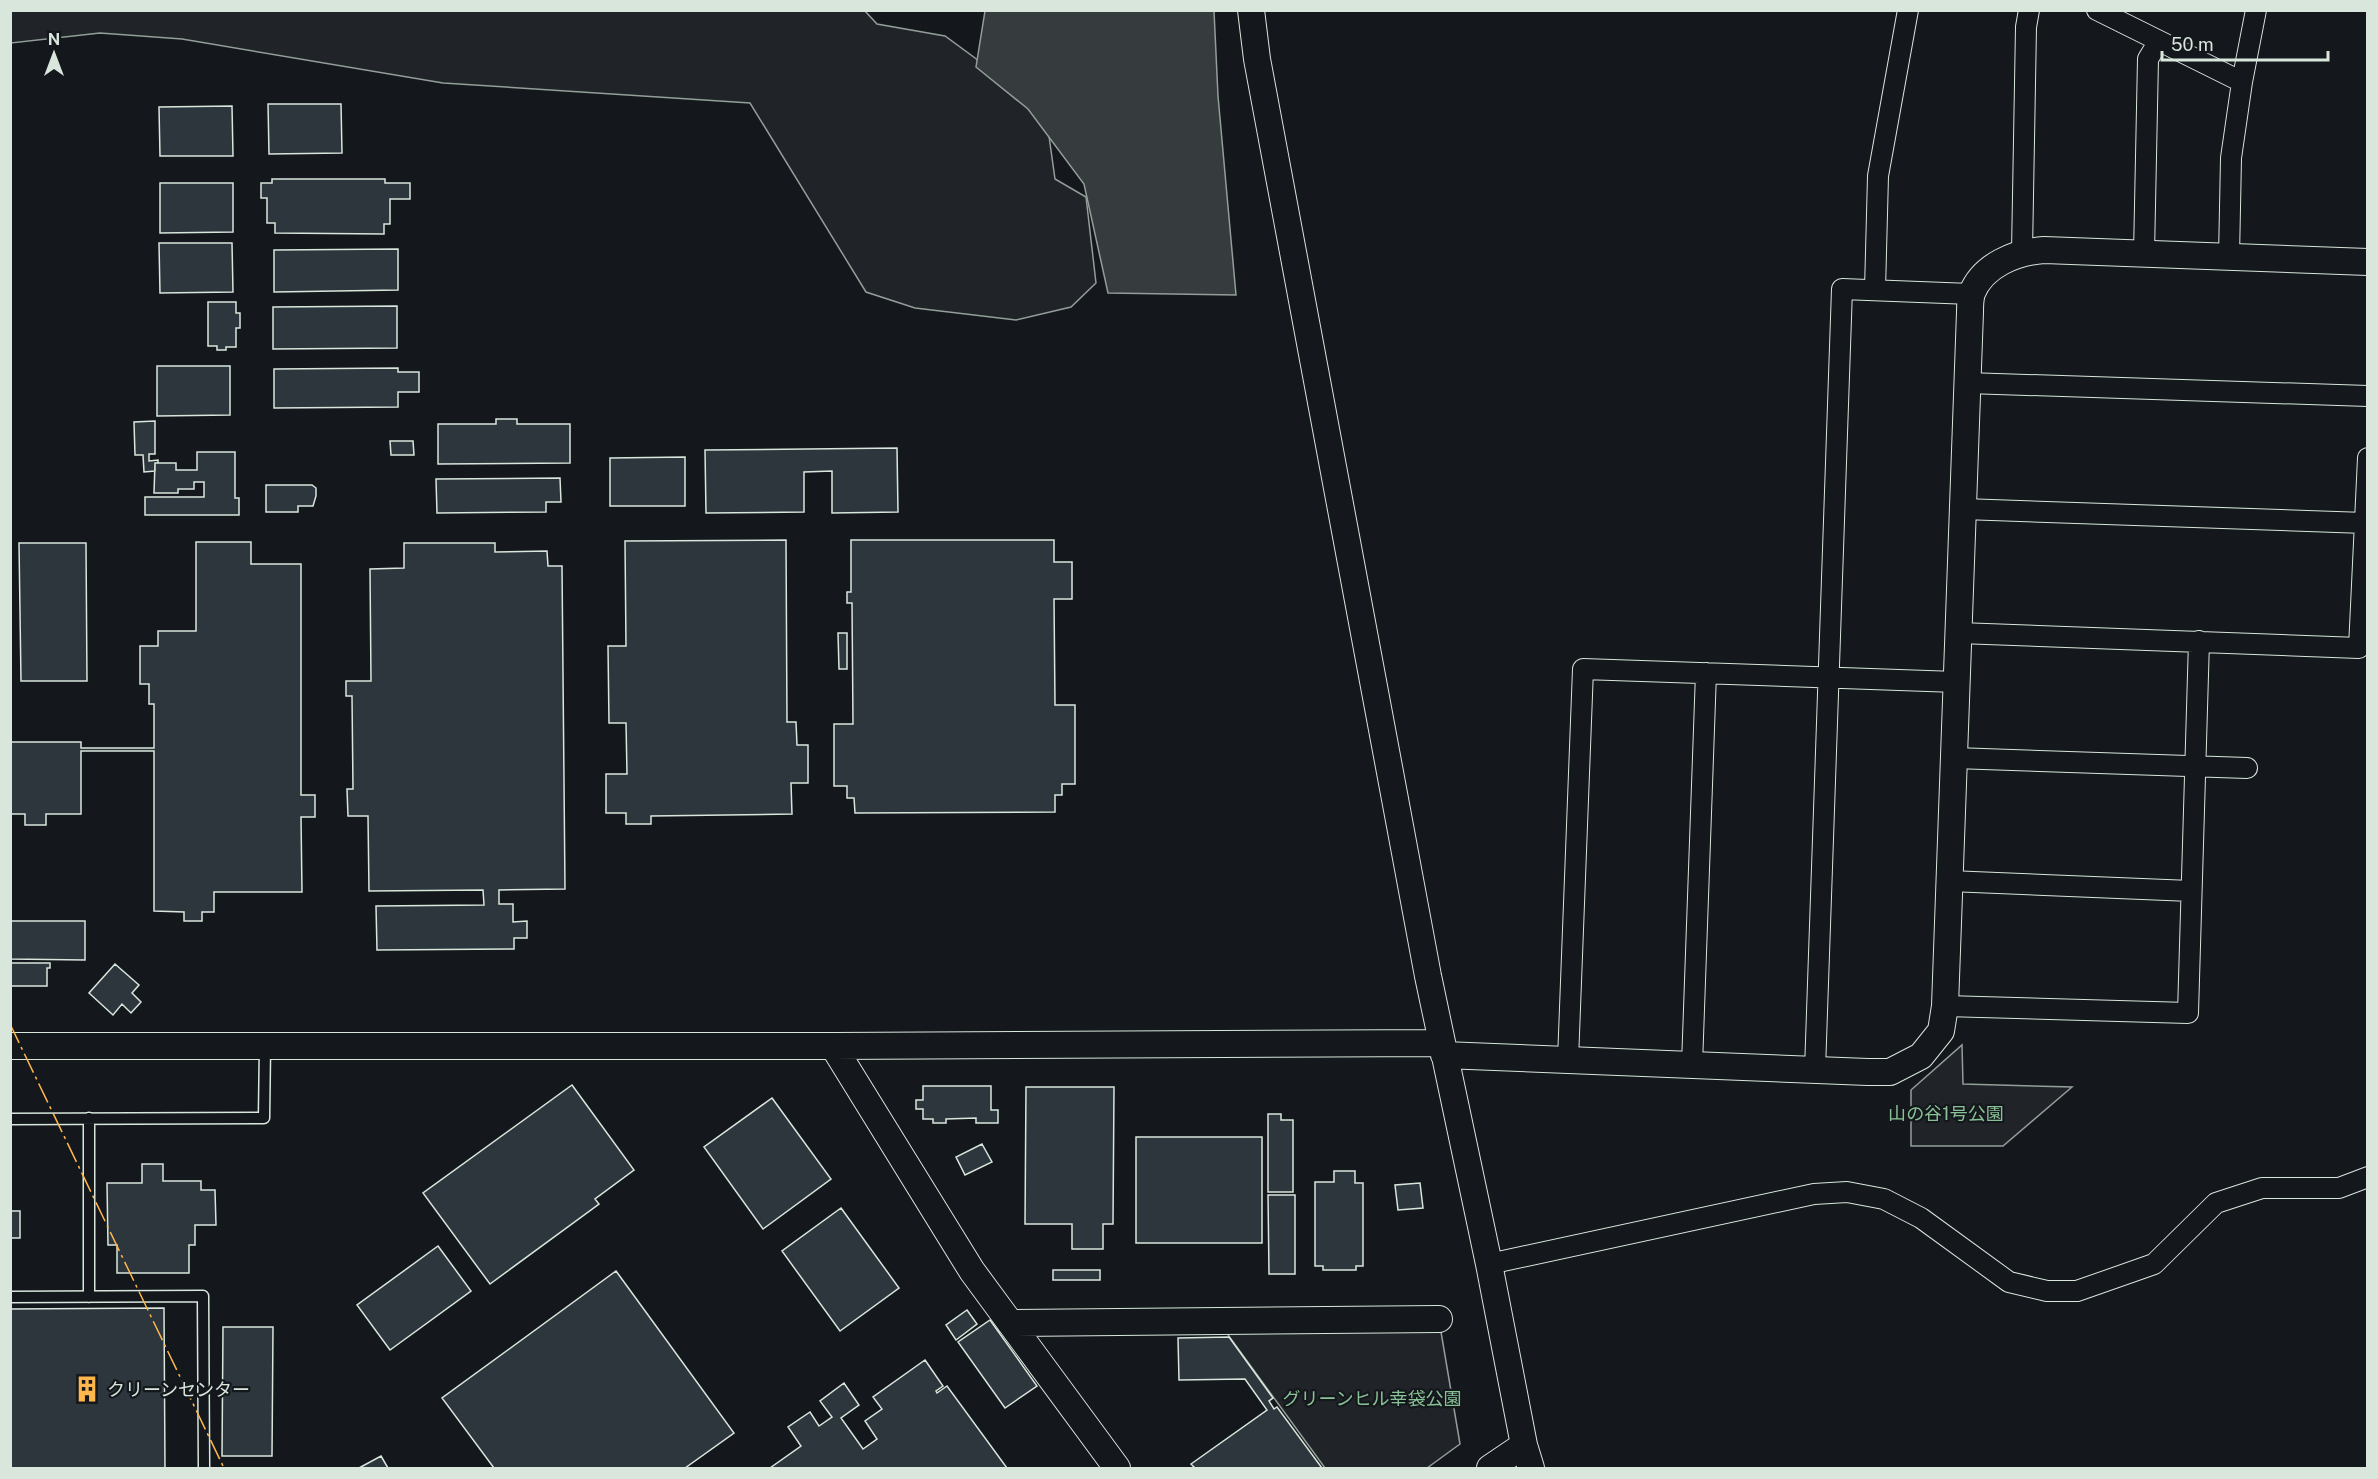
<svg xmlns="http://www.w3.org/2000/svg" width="2378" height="1479" viewBox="0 0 2378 1479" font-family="'Public Sans','Noto Sans JP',sans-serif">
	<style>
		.green { fill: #202428; stroke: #939e99; stroke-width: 1.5 }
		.water { fill: #363b3e; stroke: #939e99; stroke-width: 1.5 }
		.building { fill: #2c363c; stroke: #d8e6dc; stroke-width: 1.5 }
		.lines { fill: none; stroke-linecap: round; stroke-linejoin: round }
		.service-casing { stroke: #d8e6dc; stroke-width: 13 }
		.minor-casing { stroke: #d8e6dc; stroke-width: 22 }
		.tertiary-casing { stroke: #d8e6dc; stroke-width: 28 }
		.service { stroke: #14181c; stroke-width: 10 }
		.minor { stroke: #14181c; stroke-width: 20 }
		.tertiary { stroke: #14181c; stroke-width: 26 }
		.power { stroke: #ffb74d; stroke-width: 1.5; stroke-dasharray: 21 4.5 3 4.5; stroke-linecap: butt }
		.labels { text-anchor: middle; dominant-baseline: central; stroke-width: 4.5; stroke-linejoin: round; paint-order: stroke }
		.park-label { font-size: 18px; fill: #8ac095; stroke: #14181c }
		.poi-label { font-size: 18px; fill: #d8e6dc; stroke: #14181c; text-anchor: start }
	</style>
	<rect width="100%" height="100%" fill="#14181c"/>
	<path class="green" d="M10 11H865L877 24 945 36 1009 83 1048 129 1055 179 1086 197 1096 283 1071 307 1016 320 915 308 866 292 750 103 443 83 182 39 100 33 11 43Z
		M1962 1045 1963 1084 2072 1087 2003 1146H1911V1090Z
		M1440 1326 1460 1444 1427 1468H1325L1223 1328Z"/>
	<path class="water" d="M985 11H1214L1218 96 1236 295 1108 293 1084 184 1028 109 976 67Z"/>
	<path class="building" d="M268 104H341L342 153 269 154Z
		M232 106 233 156H160L159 107Z
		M272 179H385V183H410V199H390V224H384V234L275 233V223H267V198H261V183H272Z
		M160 183H233V232L160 233Z
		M159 243H232L233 292 160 293Z
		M398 249V290L274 292V250Z
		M208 302H236V313H240V328H236V347H226V350H217V346H208Z
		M397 306V348L273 349V307Z
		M157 366H230V415L157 416Z
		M398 368V372H419V392H398V407L274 408V369Z
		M496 419H517V424H570V463L438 464V424H496Z
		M155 421V454H149V461L158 460V463H155V471L144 472 143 455H135L134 422Z
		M390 441H413L414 455H391Z
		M897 448 898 512 832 513V471L804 472V512L706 513 705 450Z
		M197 452H235V498H239V515H145V497H204V482H194V489H178V493H154L155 463H176V470H197Z
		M685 457V506H610V458Z
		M560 478 561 502H546V512L437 513 436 479Z
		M266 485H312L316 488V496L313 506H298V512H266Z
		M786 540 787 722H796L797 745H808V783H791L792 814 651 816V824H626V813H606V774H627L626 723H609L608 646H626L625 541Z
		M851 540H1054V562H1072V599H1054L1055 705H1075V784H1062V795H1055V812L855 813 854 798H847V786H834V724H853L852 603H847V592H851Z
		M196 542H251V564H301V795H315V817H301L302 892H214V912H202V921H184V912L154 911V751H81V814H46V825H25V814H10V742H81V748H154V704H149V684H140V646H158V631H196Z
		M19 543H86L87 681H21Z
		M404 543H495V552L547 551 548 566H562L565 889 499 890V904H513V922L527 921V938H514V949L377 950 376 906 484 905 483 890 369 891 368 816H348L347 789H353L352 696H346V681H371L370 569 404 568Z
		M838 633H847V669H839Z
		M10 921H85V960L10 959Z
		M10 963H50V968H47V986H10Z
		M115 964 139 985 132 993 141 1002 131 1013 122 1004 113 1015 89 993Z
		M572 1085 634 1170 595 1199 599 1204 490 1284 423 1193Z
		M923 1086H991V1110H998V1123H976V1118L946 1119V1123H933V1119H923V1109H916V1100H923Z
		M1026 1087H1114L1113 1224H1103V1249H1072V1224H1025Z
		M772 1098 831 1179 763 1229 704 1147Z
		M1268 1114H1281V1120H1293V1192H1268Z
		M1136 1137H1262V1243H1136Z
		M982 1144 992 1162 965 1175 956 1157Z
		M142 1164H163V1181H201V1190H215L216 1225H195V1245H189V1273H117V1245H108L107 1183H142Z
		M1334 1171H1355V1183H1363V1266H1356V1270H1323V1266H1315V1182H1334Z
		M1420 1183 1423 1208 1398 1210 1395 1185Z
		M1268 1195H1295V1274H1269Z
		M841 1208 899 1288 840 1331 782 1251Z
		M10 1211H20V1238H10Z
		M438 1246 471 1291 390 1350 357 1305Z
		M1053 1270H1100V1280H1053Z
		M616 1271 734 1433 685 1468H494L442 1398Z
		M164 1308 165 1468H10V1309Z
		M967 1310 977 1324 956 1340 946 1325Z
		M990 1320 1037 1386 1005 1408 958 1342Z
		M223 1327H273L272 1456H222Z
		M1229 1337 1273 1398 1269 1401 1274 1409 1277 1407 1322 1468H1195L1191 1464 1267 1410 1245 1379 1179 1380 1178 1338Z
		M925 1360 943 1386 936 1391 937 1393 947 1386 1007 1468H770L801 1446 788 1427 810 1412 819 1426 832 1417 820 1401 844 1383 859 1405 841 1418 863 1449 877 1439 865 1421 882 1409 873 1397Z
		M381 1456 388 1468H359Z"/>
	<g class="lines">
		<g class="service-casing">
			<path id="service" d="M89 1118V1297
				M10 1119 264 1118 265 1046
				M10 1297 203 1296 204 1468"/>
		</g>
		<g class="minor-casing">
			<path id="minor" d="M2097 10 2242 82
				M2022 252 2026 27 2029 10
				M2144 254 2148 59 2159 41
				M2229 257 2231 158 2242 82 2256 10
				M1875 290 1878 176 1908 10
				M1967 383 2368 396
				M1963 509 2365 523
				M1959 633 2359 648 2368 458
				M1954 758 2247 768
				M1949 881 2191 891
				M1945 1006 2188 1013 2199 641
				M1568 1060 1583 669 1956 682
				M1692 1065 1706 673
				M1815 1070 1842 289 1971 294
				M1489 1264 1814 1194 1847 1192 1884 1199 1921 1218 2009 1282 2047 1291H2077L2154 1264 2216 1203 2262 1188H2339L2368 1177"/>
		</g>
		<g class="tertiary-casing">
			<path id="tertiary" d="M1251 10 1257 59 1428 976 1489 1264 1524 1445 1531 1468
				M10 1046H833L1441 1043
				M833 1046 972 1271 1117 1468
				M1444 1055 1868 1072H1890L1921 1056 1941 1031 1945 1006 1970 312C1970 306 1970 299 1972 293 1983 265 2016 252 2044 250L2368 262
				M1010 1323 1439 1319
				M1490 1468 1524 1445"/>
		</g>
		<use href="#service" class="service"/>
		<use href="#minor" class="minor"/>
		<use href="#tertiary" class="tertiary"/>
		<path class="power" d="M10 1024 224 1468"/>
	</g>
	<defs>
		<g id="building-bare" transform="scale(2.07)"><path d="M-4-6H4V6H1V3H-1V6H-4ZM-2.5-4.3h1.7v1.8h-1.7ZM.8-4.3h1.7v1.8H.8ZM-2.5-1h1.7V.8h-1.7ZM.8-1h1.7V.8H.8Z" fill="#ffb74d" stroke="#14181c" stroke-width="2.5" paint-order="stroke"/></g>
	</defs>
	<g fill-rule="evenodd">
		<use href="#building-bare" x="87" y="1389"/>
	</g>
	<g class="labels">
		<g class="park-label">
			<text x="1946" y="1113">山の谷1号公園</text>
			<text x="1372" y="1398">グリーンヒル幸袋公園</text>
		</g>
		<g class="poi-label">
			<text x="107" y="1389">クリーンセンター</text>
		</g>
	</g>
	<rect width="2378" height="1479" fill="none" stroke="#d8e6dc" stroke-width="24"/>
	<g transform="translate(54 54)" stroke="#14181c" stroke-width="4.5" paint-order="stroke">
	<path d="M0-4.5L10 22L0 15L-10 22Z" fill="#d8e6dc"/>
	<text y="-9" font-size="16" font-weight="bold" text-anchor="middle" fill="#d8e6dc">N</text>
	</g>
	<path d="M2162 51v9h166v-9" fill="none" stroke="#d8e6dc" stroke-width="3"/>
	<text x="2171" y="51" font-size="18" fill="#d8e6dc" stroke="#14181c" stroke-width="4.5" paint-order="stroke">50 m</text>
</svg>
